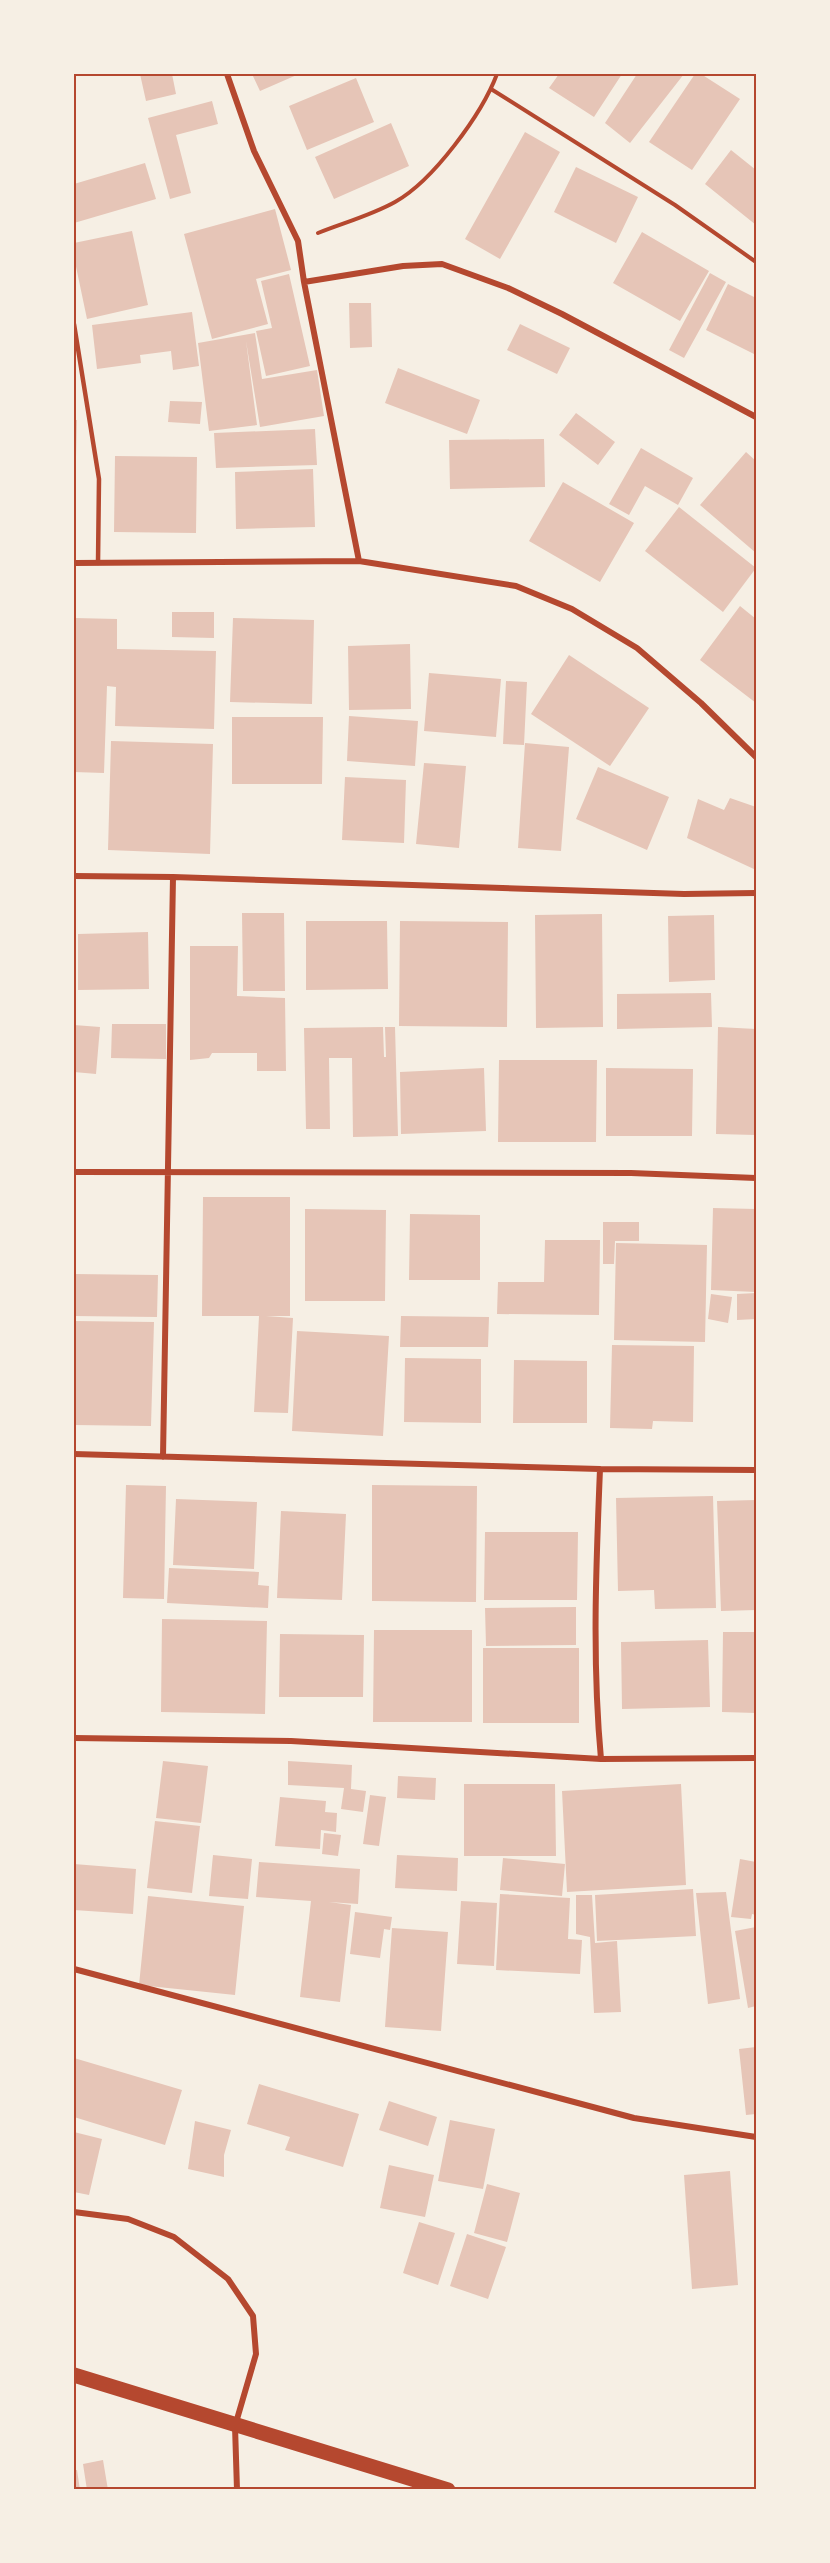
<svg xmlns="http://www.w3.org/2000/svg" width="830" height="2563" viewBox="0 0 830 2563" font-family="'Asap Condensed',sans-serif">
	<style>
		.building { fill: #e6c5b7 }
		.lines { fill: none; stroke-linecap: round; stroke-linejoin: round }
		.path { stroke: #b5482f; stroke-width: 4 }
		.service { stroke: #b5482f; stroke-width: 4.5 }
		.minor { stroke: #b5482f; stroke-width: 6 }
		.primary { stroke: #b5482f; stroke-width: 15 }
		.neatline { fill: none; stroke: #b5482f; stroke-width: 2 }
	</style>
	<rect width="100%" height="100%" fill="#f6efe4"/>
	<path class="building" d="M140 74H172L176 94 146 101Z
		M252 74H299L260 91Z
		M559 74H622L594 117 549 88Z
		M637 74H684L630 143 605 123Z
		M695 74H701L740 99 692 170 649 142Z
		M356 78 374 122 307 150 289 106Z
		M212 101 218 124 176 135 191 193 170 199 148 118Z
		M391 123 409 166 334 199 315 157Z
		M525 132 560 152 500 259 465 239Z
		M731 150 756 170V225L705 184Z
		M145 163 156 199 74 223V184Z
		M576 167 638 197 616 243 554 212Z
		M275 209 291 270 256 279 268 324 212 339 184 234Z
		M132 231 148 305 87 319 74 257V243Z
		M642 232 709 271 680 321 613 283Z
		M710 273 726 282 684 358 669 350Z
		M289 274 310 366 266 376 256 331 272 328 261 281Z
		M728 284 756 298V355L706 330Z
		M349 303H371L372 347 350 348Z
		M192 312 199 366 173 370 171 351 140 355 141 363 97 369 92 325Z
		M520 324 570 348 557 374 507 350Z
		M255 333 262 379 317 370 324 416 260 427 246 341 257 425 209 431 198 343Z
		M398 368 480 400 467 434 385 403Z
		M170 401 202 402 200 424 168 422Z
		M576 413 615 442 598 465 559 435Z
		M74 420H77L76 457H74Z
		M315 429 317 465 216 468 214 433Z
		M544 439 545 487 450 489 449 440Z
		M641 448 693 478 678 505 645 486 629 515 609 504Z
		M746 452 756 461V553L700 505Z
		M115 456 197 457 196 533 114 532Z
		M313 469 315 527 236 529 235 472Z
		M563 482 634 523 600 582 529 541Z
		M679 507 756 568 723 612 645 551Z
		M740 606 756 619V703L700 660Z
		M172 612H214V638L172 637Z
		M74 618 117 619V649L216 651 214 729 115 726 116 687 107 686 104 773 74 772Z
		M233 618 314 620 312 704 230 702Z
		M410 644 411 709 349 710 348 646Z
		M569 655 649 708 610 766 531 714Z
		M429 673 501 679 496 737 424 731Z
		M506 681 527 682 524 745 503 744Z
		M349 716 418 721 415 766 347 761Z
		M232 717H323L322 784H232Z
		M111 741 213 744 210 854 108 850Z
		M525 743 569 747 561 851 518 848Z
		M424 763 466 766 459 848 416 844Z
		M598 767 669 797 647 850 576 819Z
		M345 777 406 780 404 843 342 840Z
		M730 798 756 807V870L687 838 698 799 724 810Z
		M242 913H284L285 991H243Z
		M602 914 603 1027 536 1028 535 915Z
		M714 915 715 980 669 982 668 916Z
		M306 921H387L388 989 306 990Z
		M400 921 508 922 507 1027 399 1026Z
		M148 932 149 989 78 990V934Z
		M190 946H238L237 996 285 998 286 1071H257V1053H212L209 1058 190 1060Z
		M711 993 712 1027 617 1029V994Z
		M112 1024H166V1059L111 1058Z
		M74 1025 100 1027 96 1074 74 1072Z
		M383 1027 384 1057H386L385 1027H395L398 1136 353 1137 352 1058H329L330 1129H306L304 1028Z
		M718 1027 756 1029V1135L716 1134Z
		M499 1060H597L596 1142H498Z
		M484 1068 486 1131 401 1134 400 1072Z
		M606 1068 693 1069 692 1136H606Z
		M203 1197H290V1316H266L293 1318 288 1413 254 1412 259 1316H202Z
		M713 1208 756 1209V1292L711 1290Z
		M305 1209 386 1210 385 1301H305Z
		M410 1214 480 1215V1280H409Z
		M603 1222H639V1241H615L614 1264H603Z
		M545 1240H600L599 1315 497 1314 498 1282H544Z
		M616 1243 707 1245 705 1342 614 1340Z
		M74 1274 158 1275 157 1317 74 1316Z
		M756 1293V1319L737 1320V1294Z
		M711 1294 732 1297 728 1323 708 1319Z
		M401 1316 489 1317 488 1347H400Z
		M74 1321 154 1322 151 1426 74 1425Z
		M297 1331 389 1336 383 1436 292 1431Z
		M612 1345 694 1346 693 1422 653 1421 652 1429 610 1428Z
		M405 1358 481 1359V1423L404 1422Z
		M514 1360 587 1361V1423H513Z
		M126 1485 166 1486 164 1599 123 1598Z
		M372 1485 477 1486 476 1602 372 1601Z
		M713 1496 716 1608 655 1609 654 1590 618 1591 616 1498Z
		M176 1499 257 1502 254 1569 173 1565Z
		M756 1500V1610L721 1611 717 1501Z
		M281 1511 346 1514 342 1600 277 1598Z
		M485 1532H578L577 1600H484Z
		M169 1568 259 1572 258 1585 269 1586 268 1608 167 1603Z
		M576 1607V1645L486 1646 485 1608Z
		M162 1619 267 1621 265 1714 161 1712Z
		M374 1630H472V1722H373Z
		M723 1632H756V1713L722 1712Z
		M280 1634 364 1635 363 1697H279Z
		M708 1640 710 1707 622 1709 621 1642Z
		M483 1648H579V1723H483Z
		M163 1761 208 1766 201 1823 156 1818Z
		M288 1761 352 1765 351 1789 366 1791 363 1812 341 1809 344 1788 288 1785Z
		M398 1776 436 1778 435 1800 397 1798Z
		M464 1784H555L556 1856H464Z
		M681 1784 686 1885 567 1892 562 1791Z
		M370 1795 386 1797 379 1846 363 1844Z
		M280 1797 326 1801 325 1812 337 1813 336 1832 321 1830 320 1849 275 1846Z
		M155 1821 200 1826 192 1893 147 1888Z
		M324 1833 341 1835 338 1856 322 1854Z
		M213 1855 252 1859 248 1899 209 1896Z
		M397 1855 458 1858 457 1891 395 1888Z
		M503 1858 565 1864 562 1896 500 1890Z
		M740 1859 756 1862V1915L752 1914 751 1919 731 1917Z
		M259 1862 360 1869 358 1904 329 1902 351 1905 340 2002 300 1997 311 1901 256 1897Z
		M74 1864 136 1869 133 1914 74 1910Z
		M693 1889 696 1936 597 1941 595 1895Z
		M726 1892 740 1999 708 2004 696 1893Z
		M500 1894 570 1898 568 1939 582 1940 580 1974 496 1970Z
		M576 1895H592L595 1943 617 1941 621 2012 594 2013 590 1937 576 1934Z
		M148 1896 244 1906 235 1995 139 1985Z
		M461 1901 497 1903 494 1966 457 1964Z
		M355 1912 392 1917 390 1930 384 1929 380 1958 350 1954Z
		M756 1927V2006L748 2008 735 1931Z
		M392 1928 448 1932 441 2031 385 2027Z
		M756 2047V2114L746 2115 739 2049Z
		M74 2058 182 2090 165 2145 74 2117Z
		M259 2084 359 2114 343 2167 285 2150 290 2137 247 2124Z
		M389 2101 437 2117 428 2146 379 2130Z
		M450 2120 495 2129 483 2189 438 2181Z
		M195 2121 231 2130 224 2155V2177L188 2169Z
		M74 2132 102 2139 89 2195 74 2192Z
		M389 2165 434 2175 425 2217 380 2208Z
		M730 2171 738 2285 692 2289 684 2175Z
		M487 2184 520 2193 507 2242 474 2233Z
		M419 2222 455 2233 438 2285 403 2273Z
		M467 2234 506 2247 488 2299 450 2286Z
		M103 2460 108 2490H87L83 2464Z
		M74 2470H77L80 2490H74Z"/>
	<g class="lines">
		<path class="path" d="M491 89 675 205 756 262
			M318 233C343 223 372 215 395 202 433 181 482 114 497 74"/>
		<path class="service" d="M74 324 99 479 98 563"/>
		<path class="minor" d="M227 74 254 151 298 241 304 282 359 561
			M304 282 403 266 442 264 508 288 562 314 756 417
			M74 563 359 561 516 586 572 609 637 648 701 703 756 757
			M74 876 173 877 684 894 756 893
			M74 1172 631 1173 756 1178
			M74 1454 600 1469 756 1470
			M163 1457 173 877
			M600 1469C596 1566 592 1662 601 1759
			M74 1738 291 1741 601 1759 756 1758
			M74 1969 634 2118 756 2137
			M74 2212 128 2219 174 2237 228 2279 253 2316 256 2354 235 2426 237 2490"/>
		<path class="primary" d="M74 2375 448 2490"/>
	</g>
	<rect width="830" height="2563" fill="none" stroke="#f6efe4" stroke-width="150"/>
	<rect x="75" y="75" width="680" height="2413" class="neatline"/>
</svg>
